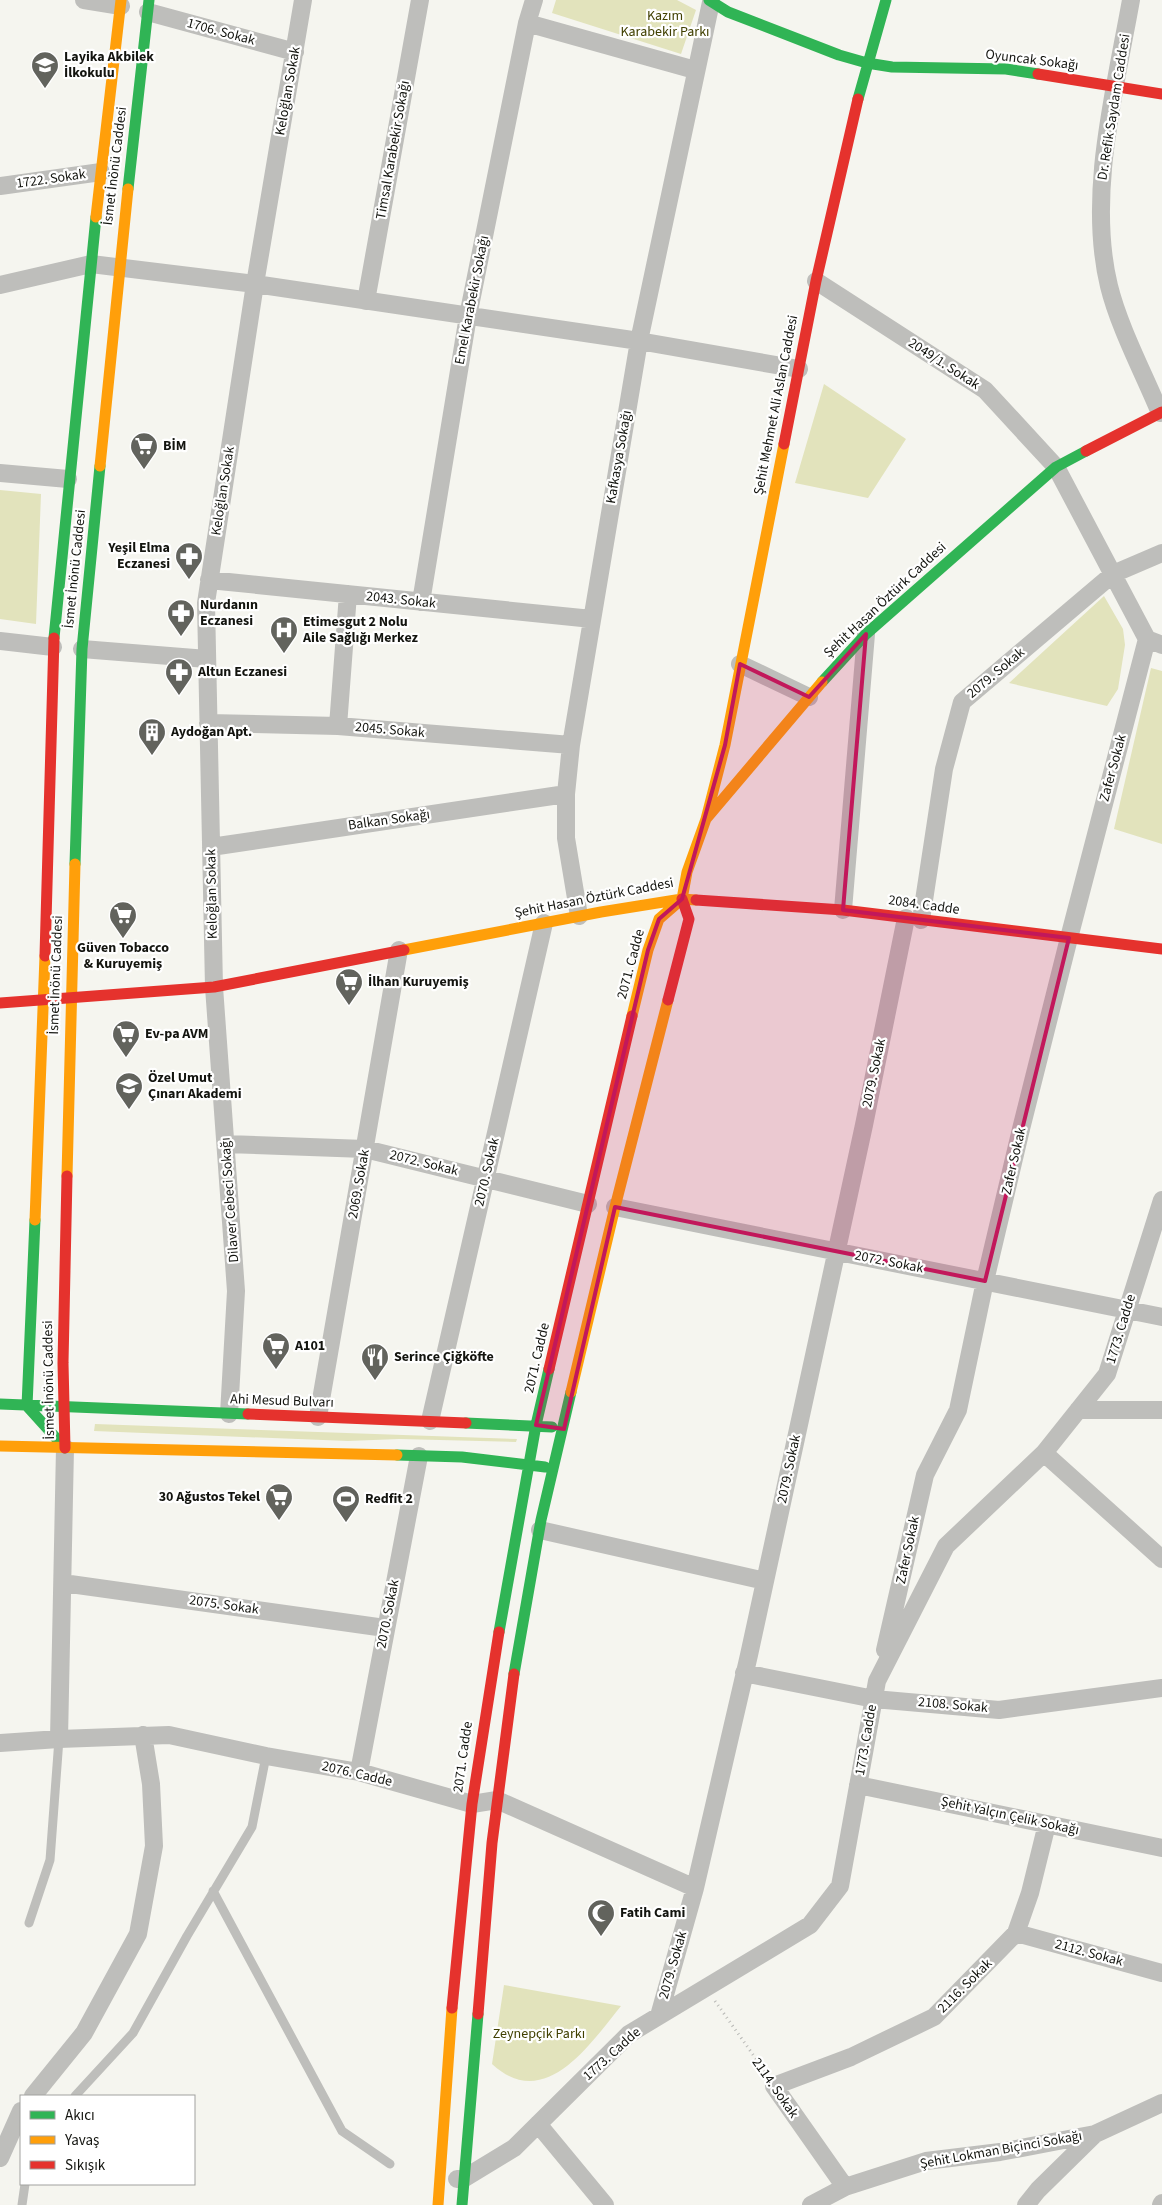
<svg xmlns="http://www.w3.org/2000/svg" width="1162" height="2205" viewBox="0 0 1162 2205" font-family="'Source Sans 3',sans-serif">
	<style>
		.green { fill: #e2e3bc }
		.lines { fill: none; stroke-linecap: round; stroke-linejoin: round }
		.path { stroke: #b9b9b6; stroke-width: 3; stroke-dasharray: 1 4; stroke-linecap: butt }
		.lane { stroke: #bebebb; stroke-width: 9 }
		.street { stroke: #bebebb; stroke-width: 18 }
		.fast { stroke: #30b455; stroke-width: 11 }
		.slow { stroke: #ff9f0a; stroke-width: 11 }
		.jam { stroke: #e5322d; stroke-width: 11 }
		.marked { fill: #c2185b; fill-opacity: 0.2; stroke: #c2185b; stroke-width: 4; stroke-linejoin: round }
		.labels { text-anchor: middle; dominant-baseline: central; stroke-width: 4.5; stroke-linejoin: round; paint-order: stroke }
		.park-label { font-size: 14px; fill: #414001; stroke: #fff }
		.street-label { font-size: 14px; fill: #13140f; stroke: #fff }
		.poi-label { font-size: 14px; font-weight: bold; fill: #13140f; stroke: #fff; text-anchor: start }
	</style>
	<rect width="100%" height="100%" fill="#f5f5ef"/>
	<path class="green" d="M556 0H677L696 10 681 54 552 13Z
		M824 384 906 439 868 498 795 483Z
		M0 490 41 494 36 624 0 619Z
		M1104 596 1123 629 1125 645 1118 689 1107 706 1009 683Z
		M1151 668 1162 671V844L1114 829Z
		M95 1424 517 1439 516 1442 399 1439 348 1441 94 1431Z
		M504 1985 621 2006C590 2044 545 2113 492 2064Z"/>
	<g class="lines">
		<path class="path" d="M715 2001 766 2073"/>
		<path class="lane" d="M213 1891 342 2131 390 2164
			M29 1923 50 1860 59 1739
			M75 2096 133 2033 187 1936 252 1827 266 1756
			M22 2205 25 2184"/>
		<path class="street" d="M84 0 121 6
			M1131 0C1115 90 1087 196 1109 286 1119 327 1144 374 1160 413
			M148 12 295 52
			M527 23 695 70
			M0 186 101 172
			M816 281 985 390 1056 467 1147 639 1162 645
			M0 285 91 264 255 284 639 341 799 369
			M366 301 420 0
			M0 473 68 479
			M209 580 592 619
			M421 602 468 316 527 23 534 0
			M0 641 53 647
			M82 649 207 659
			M740 664 809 697
			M208 723 338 726 571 745
			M338 726 348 594
			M211 847 566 794
			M843 910 866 634
			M579 916 566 838V794L571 745 639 341 711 2
			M921 920 944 769 962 702 1113 574 1162 553
			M226 1144 365 1149 588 1204
			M615 1207 1162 1317
			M1078 1410H1162
			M229 1414 236 1291 214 987 206 603 255 284 303 0
			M318 1417 399 950
			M430 1421 544 923
			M1044 1453 1162 1559
			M540 1530 765 1581
			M63 1583 385 1628
			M885 1650 925 1475 958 1410 985 1281 1021 1129 1069 938 1147 639
			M744 1673 874 1699 999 1710 1162 1688
			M59 1739 65 1448
			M0 1743 59 1739 169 1735 266 1756 359 1772 472 1804 497 1800 695 1888
			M359 1772 419 1456
			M858 1785 1162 1848
			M1016 1933 1162 1973
			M659 2016 695 1888 749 1655 864 1125 906 918
			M33 2096 84 2033 138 1934 154 1846 151 1784 143 1735
			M538 2124 605 2205
			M0 2158 21 2111
			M457 2179H463L514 2148 629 2034 810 1925 840 1886 877 1681 946 1546 1044 1453 1107 1374 1162 1200
			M845 2187 774 2086 851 2057 934 2017 1016 1933 1030 1893 1047 1824
			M811 2205 845 2187 926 2161 1000 2152 1095 2134 1162 2103
			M1026 2205 1038 2190 1095 2134
			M1161 2205 1162 2203"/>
		<path class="fast" d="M709 0 728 12 839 55 867 63 892 67 1006 69 1038 74
			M858 99 886 0
			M128 189 149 0
			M54 638 96 217
			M822 682 866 634 1056 467 1086 451
			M75 864 82 649 100 466
			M35 1220 27 1406 65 1448
			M0 1404 248 1414
			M466 1423 552 1427
			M397 1455 462 1457 545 1467
			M499 1632 536 1425 549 1369
			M514 1674 541 1520 571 1392
			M462 2205 478 2014"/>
		<path class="slow" d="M96 217 121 0
			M100 466 128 189
			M706 819 725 745 784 444
			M682 899 687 872 706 819 822 682
			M404 950 601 912 682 899 696 900
			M632 1016 648 950 659 919 682 899
			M67 1176 75 864
			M35 1220 45 956
			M571 1392 615 1207 668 1000
			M0 1446 397 1455
			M438 2205 452 2008"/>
		<path class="jam" d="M1038 74 1162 94
			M784 444 816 281 858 99
			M1086 451 1162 412
			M696 900 843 910 1162 949
			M45 956 54 638
			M668 1000 689 919 682 899
			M0 1003 214 987 404 950
			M549 1369 632 1016
			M248 1414 466 1423
			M65 1448 63 1363 67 1176
			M452 2008 472 1804 499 1632
			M478 2014 492 1843 514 1674"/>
	</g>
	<path class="marked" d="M866 634 843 910 1069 938 985 1281 615 1207 564 1429 536 1425 648 950 659 919 682 899 725 745 740 664 809 697Z"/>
	<defs>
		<g id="school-pin" transform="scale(1.4375)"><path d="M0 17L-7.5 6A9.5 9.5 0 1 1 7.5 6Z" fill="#62635d" stroke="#fff"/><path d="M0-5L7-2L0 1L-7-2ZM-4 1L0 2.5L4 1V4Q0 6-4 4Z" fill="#fff"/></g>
		<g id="supermarket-pin" transform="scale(1.4375)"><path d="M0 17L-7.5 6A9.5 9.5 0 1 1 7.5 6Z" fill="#62635d" stroke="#fff"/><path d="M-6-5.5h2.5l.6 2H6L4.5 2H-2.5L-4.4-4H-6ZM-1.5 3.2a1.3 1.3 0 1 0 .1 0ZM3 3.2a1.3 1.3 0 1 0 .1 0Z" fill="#fff"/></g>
		<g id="pharmacy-pin" transform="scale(1.4375)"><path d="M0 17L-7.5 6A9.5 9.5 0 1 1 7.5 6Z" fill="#62635d" stroke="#fff"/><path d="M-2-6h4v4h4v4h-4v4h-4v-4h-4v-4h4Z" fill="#fff"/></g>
		<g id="hospital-pin" transform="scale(1.4375)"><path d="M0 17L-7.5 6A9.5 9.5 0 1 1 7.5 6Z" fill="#62635d" stroke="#fff"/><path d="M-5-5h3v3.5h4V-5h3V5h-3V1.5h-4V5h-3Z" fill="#fff"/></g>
		<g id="building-pin" transform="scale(1.4375)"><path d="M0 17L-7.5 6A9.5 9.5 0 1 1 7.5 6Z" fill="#62635d" stroke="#fff"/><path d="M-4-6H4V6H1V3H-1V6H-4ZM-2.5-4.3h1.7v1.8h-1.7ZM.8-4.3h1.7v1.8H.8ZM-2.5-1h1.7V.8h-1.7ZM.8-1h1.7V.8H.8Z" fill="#fff"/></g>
		<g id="restaurant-pin" transform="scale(1.4375)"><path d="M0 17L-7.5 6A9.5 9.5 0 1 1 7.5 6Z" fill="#62635d" stroke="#fff"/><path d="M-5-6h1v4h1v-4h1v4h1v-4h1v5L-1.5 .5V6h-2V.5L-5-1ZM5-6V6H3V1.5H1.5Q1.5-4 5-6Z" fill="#fff"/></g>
		<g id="stadium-pin" transform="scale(1.4375)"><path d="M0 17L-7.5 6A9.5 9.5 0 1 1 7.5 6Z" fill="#62635d" stroke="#fff"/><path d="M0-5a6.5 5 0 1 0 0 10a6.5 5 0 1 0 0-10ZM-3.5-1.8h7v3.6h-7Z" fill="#fff"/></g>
		<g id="mosque-pin" transform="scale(1.4375)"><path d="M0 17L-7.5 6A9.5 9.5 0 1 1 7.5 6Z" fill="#62635d" stroke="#fff"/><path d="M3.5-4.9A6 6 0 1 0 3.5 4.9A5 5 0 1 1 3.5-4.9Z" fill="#fff"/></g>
	</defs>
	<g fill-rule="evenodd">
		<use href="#school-pin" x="45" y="65"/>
		<use href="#supermarket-pin" x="144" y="446"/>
		<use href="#pharmacy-pin" x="189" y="556"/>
		<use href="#pharmacy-pin" x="181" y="613"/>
		<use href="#hospital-pin" x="284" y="630"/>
		<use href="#pharmacy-pin" x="179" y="672"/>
		<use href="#building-pin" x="152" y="732"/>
		<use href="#supermarket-pin" x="123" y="915"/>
		<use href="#supermarket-pin" x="349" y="982"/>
		<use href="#supermarket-pin" x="126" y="1034"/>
		<use href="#school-pin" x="129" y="1086"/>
		<use href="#supermarket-pin" x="276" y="1346"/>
		<use href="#restaurant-pin" x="375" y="1357"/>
		<use href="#supermarket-pin" x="279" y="1497"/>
		<use href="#stadium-pin" x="346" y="1499"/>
		<use href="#mosque-pin" x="601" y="1913"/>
	</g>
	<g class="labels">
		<g class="park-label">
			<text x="665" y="16">Kazım<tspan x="665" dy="16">Karabekir Parkı</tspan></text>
			<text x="539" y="2034">Zeynepçik Parkı</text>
		</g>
		<g class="street-label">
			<text transform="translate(221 32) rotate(15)">1706. Sokak</text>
			<text transform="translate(1032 60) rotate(7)">Oyuncak Sokağı</text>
			<text transform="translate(288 91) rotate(-80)">Keloğlan Sokak</text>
			<text transform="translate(1114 107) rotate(-81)">Dr. Refik Saydam Caddesi</text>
			<text transform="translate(393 150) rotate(-80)">Timsal Karabekir Sokağı</text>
			<text transform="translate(115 166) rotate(-83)">İsmet İnönü Caddesi</text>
			<text transform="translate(51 179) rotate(-8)">1722. Sokak</text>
			<text transform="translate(472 300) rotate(-79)">Emel Karabekir Sokağı</text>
			<text transform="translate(944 364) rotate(33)">2049/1. Sokak</text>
			<text transform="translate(776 405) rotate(-79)">Şehit Mehmet Ali Aslan Caddesi</text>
			<text transform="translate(619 457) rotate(-80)">Kafkasya Sokağı</text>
			<text transform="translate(223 491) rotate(-81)">Keloğlan Sokak</text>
			<text transform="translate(75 569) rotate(-84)">İsmet İnönü Caddesi</text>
			<text transform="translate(401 600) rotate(6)">2043. Sokak</text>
			<text transform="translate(885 600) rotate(-43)">Şehit Hasan Öztürk Caddesi</text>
			<text transform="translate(996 673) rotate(-40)">2079. Sokak</text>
			<text transform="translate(390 730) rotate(5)">2045. Sokak</text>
			<text transform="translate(1113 768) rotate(-75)">Zafer Sokak</text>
			<text transform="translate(389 820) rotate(-8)">Balkan Sokağı</text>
			<text transform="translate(212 894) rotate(-91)">Keloğlan Sokak</text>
			<text transform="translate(594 898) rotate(-11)">Şehit Hasan Öztürk Caddesi</text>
			<text transform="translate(924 905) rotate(8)">2084. Cadde</text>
			<text transform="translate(631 964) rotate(-75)">2071. Cadde</text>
			<text transform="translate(56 975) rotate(-88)">İsmet İnönü Caddesi</text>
			<text transform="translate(874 1073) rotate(-78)">2079. Sokak</text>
			<text transform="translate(1014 1161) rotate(-77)">Zafer Sokak</text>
			<text transform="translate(424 1163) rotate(14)">2072. Sokak</text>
			<text transform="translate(487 1172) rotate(-77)">2070. Sokak</text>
			<text transform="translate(359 1184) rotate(-80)">2069. Sokak</text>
			<text transform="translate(230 1200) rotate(-94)">Dilaver Cebeci Sokağı</text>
			<text transform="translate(889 1262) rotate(11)">2072. Sokak</text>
			<text transform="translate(1121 1329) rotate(-73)">1773. Cadde</text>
			<text transform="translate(537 1358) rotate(-77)">2071. Cadde</text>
			<text transform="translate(49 1380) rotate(-91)">İsmet İnönü Caddesi</text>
			<text transform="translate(282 1401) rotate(2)">Ahi Mesud Bulvarı</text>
			<text transform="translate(789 1469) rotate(-78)">2079. Sokak</text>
			<text transform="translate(908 1550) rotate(-78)">Zafer Sokak</text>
			<text transform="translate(224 1605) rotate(8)">2075. Sokak</text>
			<text transform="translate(388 1614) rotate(-79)">2070. Sokak</text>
			<text transform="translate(953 1705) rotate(5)">2108. Sokak</text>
			<text transform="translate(866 1740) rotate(-80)">1773. Cadde</text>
			<text transform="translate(463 1757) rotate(-82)">2071. Cadde</text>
			<text transform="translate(357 1774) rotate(13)">2076. Cadde</text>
			<text transform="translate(1010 1816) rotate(12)">Şehit Yalçın Çelik Sokağı</text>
			<text transform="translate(1089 1953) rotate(15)">2112. Sokak</text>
			<text transform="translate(673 1965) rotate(-74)">2079. Sokak</text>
			<text transform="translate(965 1986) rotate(-45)">2116. Sokak</text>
			<text transform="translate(612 2054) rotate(-42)">1773. Cadde</text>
			<text transform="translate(775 2088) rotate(55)">2114. Sokak</text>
			<text transform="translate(1001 2150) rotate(-10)">Şehit Lokman Biçinci Sokağı</text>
		</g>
		<g class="poi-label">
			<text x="64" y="57">Layika Akbilek<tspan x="64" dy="16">İlkokulu</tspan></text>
			<text x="163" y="446">BİM</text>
			<text x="170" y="548" text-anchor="end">Yeşil Elma<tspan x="170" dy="16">Eczanesi</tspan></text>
			<text x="200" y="605">Nurdanın<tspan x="200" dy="16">Eczanesi</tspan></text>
			<text x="303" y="622">Etimesgut 2 Nolu<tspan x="303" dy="16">Aile Sağlığı Merkez</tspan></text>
			<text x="198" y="672">Altun Eczanesi</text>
			<text x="171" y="732">Aydoğan Apt.</text>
			<text x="123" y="948" text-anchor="middle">Güven Tobacco<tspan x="123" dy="16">&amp; Kuruyemiş</tspan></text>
			<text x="368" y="982">İlhan Kuruyemiş</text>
			<text x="145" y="1034">Ev-pa AVM</text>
			<text x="148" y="1078">Özel Umut<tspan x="148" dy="16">Çınarı Akademi</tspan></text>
			<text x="295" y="1346">A101</text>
			<text x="394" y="1357">Serince Çiğköfte</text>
			<text x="260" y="1497" text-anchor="end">30 Ağustos Tekel</text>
			<text x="365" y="1499">Redfit 2</text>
			<text x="620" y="1913">Fatih Cami</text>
		</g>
	</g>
	<rect x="20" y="2095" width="175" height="90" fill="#ffffff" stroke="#a1a19f"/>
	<rect x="30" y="2111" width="25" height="8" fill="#30b455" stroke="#a1a19f"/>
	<text x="65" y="2120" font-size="15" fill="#13140f">Akıcı</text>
	<rect x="30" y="2136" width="25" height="8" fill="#ff9f0a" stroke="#a1a19f"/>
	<text x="65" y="2145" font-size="15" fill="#13140f">Yavaş</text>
	<rect x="30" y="2161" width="25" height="8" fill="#e5322d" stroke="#a1a19f"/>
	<text x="65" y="2170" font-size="15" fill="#13140f">Sıkışık</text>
</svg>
